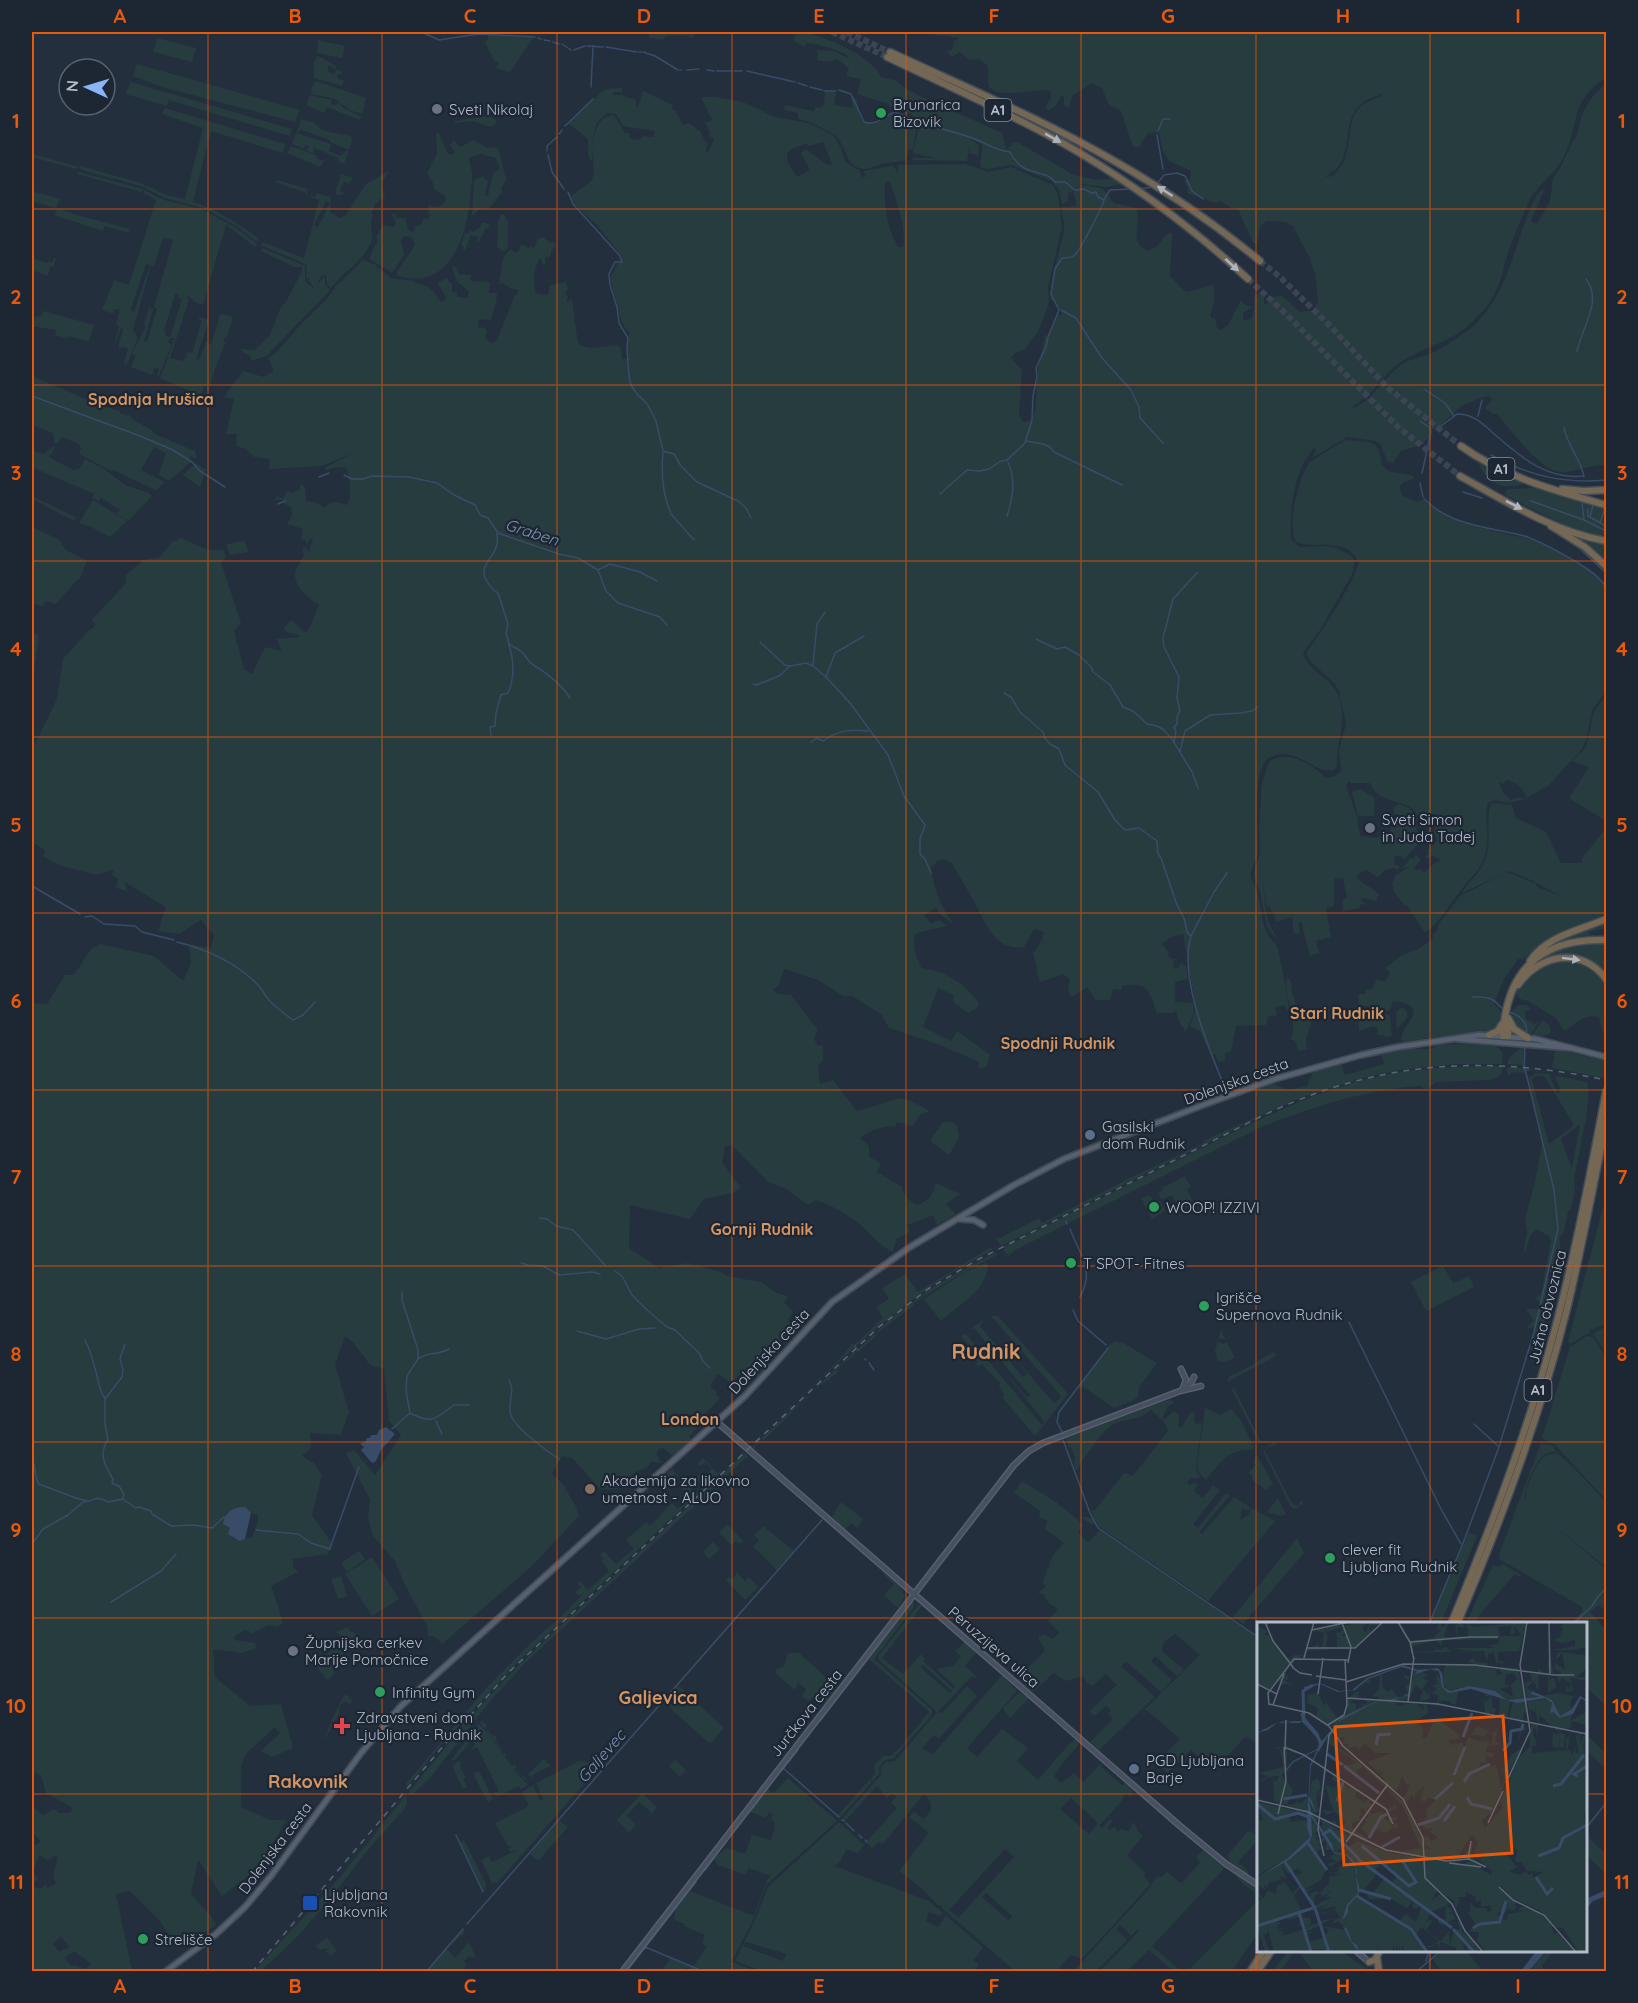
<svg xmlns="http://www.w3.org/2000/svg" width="1638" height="2003" viewBox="0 0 1638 2003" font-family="Quicksand,sans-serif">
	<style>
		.green { fill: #263c3f; fill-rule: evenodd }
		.water { fill: #394c67 }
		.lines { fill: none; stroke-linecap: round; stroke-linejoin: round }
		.stream { stroke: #394c67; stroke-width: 1.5 }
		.motorway-tunnel { stroke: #3a4453; stroke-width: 6; stroke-dasharray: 6 3; stroke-linecap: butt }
		.secondary-casing { stroke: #565f6c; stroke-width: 7 }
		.primary-casing { stroke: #414a57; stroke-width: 8 }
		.motorway-casing { stroke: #434c59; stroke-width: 9 }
		.secondary { stroke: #465061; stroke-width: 4 }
		.primary { stroke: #56606e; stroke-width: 4.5 }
		.motorway { stroke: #746855; stroke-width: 6 }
		.rail { stroke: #5a6575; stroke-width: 1.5; stroke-dasharray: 6 6; stroke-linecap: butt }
		.oneway { fill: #aeb4bd }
		.grid { fill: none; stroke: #e8590c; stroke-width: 1.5; stroke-opacity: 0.55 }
		.worship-dot { fill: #6b7280; stroke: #1d2633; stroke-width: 2 }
		.leisure-dot { fill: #2e9e5b; stroke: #1d2633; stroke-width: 2 }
		.service-dot { fill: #5c6f8a; stroke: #1d2633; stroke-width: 2 }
		.education-dot { fill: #8d6e63; stroke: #1d2633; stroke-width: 2 }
		.health-dot { fill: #e0444e; stroke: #1d2633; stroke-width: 2 }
		.transit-dot { fill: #1a4fb4; stroke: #1d2633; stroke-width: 2 }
		.labels { text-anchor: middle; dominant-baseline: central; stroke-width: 4.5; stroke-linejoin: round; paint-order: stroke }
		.shield { fill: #1d2633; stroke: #878f9c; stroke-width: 1.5 }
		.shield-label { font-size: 14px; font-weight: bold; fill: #b4bcc9 }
		.poi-label { font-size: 15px; fill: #b4bcc9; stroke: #1d2633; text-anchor: start }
		.street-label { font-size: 15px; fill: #b4bcc9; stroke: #1d2633 }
		.neighbourhood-label { font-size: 16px; font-weight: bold; fill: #d59563; stroke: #1d2633 }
		.water-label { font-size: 16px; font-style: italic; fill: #7c92b1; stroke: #1d2633 }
		.quarter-label { font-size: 18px; font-weight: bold; fill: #d59563; stroke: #1d2633 }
		.district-label { font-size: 21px; font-weight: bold; fill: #d59563; stroke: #1d2633 }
		.inset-river { fill: none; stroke: #394c67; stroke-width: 3 }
		.inset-road { fill: none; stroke: #5e6776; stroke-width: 1.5 }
		.view { fill: #e8590c; fill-opacity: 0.15; stroke: #e8590c; stroke-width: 3 }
		.inset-edge { fill: none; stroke: #b4bcc9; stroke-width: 3 }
		.neatline { fill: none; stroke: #e8590c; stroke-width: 2 }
		.grid-label { font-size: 20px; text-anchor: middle; font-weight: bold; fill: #e8590c }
	</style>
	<rect width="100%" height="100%" fill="#242f3e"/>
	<path class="green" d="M649 32H733L695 34 693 38 684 35 666 36 663 40 649 38Z
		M798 32C818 32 874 57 881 77L897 81 903 87 922 97 1002 133 1006 150 1013 143 1017 142 1074 175 1097 180 1111 178 1121 184 1106 187 1081 184 1071 193 1068 192V201L1062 204 1059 190 1052 181 1011 165 989 169 982 168 980 164 983 145 971 139V140L979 145 978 156 970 153V145L967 161 912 160 913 158H936L913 153 919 127 935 129 920 126 912 115 889 106V104L857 94 861 79 846 76 849 69 838 59 827 62 817 60 818 52 815 50 834 51 848 58 847 55C834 49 821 44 806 43L804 47 793 40Z
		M917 32H1606V77C1566 106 1582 122 1563 158 1555 175 1537 185 1529 201 1522 217 1512 240 1507 256 1503 270 1501 283 1494 295 1488 307 1477 317 1468 326 1448 343 1421 348 1400 363 1382 375 1373 396 1353 406L1354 408C1374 398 1384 378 1401 365 1410 359 1418 358 1427 355 1439 350 1452 342 1463 334 1507 304 1513 247 1533 202L1538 193 1545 188 1531 221 1537 224 1550 201 1553 178 1560 168 1574 139 1576 138C1582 113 1585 101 1606 84V465C1592 464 1578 471 1564 472 1542 474 1511 430 1497 414H1493L1485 408 1492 400 1491 397 1486 396 1461 406 1437 428 1432 429 1430 438 1425 440 1424 444 1401 451 1393 463 1387 461 1381 445 1376 441 1347 437 1312 458 1316 450 1313 448C1310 455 1306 458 1303 464 1292 488 1290 514 1291 540L1300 547 1325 546 1336 548 1352 556 1355 562 1352 574 1320 630 1303 653C1307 669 1325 675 1334 688 1351 711 1336 741 1337 766L1334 770C1315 775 1299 747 1273 756 1249 763 1259 831 1258 851 1258 861 1249 868 1251 878 1253 883 1257 889 1258 895 1262 906 1261 920 1266 931 1269 938 1276 943 1278 950 1283 970 1286 989 1289 1009L1287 1010 1284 1005 1275 1008 1277 1015 1268 1017 1266 1025 1236 1026 1231 1052 1225 1053V1061L1218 1062 1215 1054 1211 1056 1200 1031 1190 1026 1196 1008 1183 934 1171 937 1162 944 1167 950 1169 957 1173 959H1180L1173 961 1174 969 1178 968 1181 963 1186 966 1188 979 1175 982V1002L1193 1003 1194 1013 1185 1033 1184 1027 1181 1026 1176 1011 1174 1013H1157C1153 1002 1150 987 1138 985 1132 984 1128 986 1123 985L1121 990 1113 989 1111 998 1109 1000H1096L1087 987 1072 997 1070 996 1068 986 1070 979 1063 974 1041 982C1035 975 1038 963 1033 954L1042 940 1044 932 1034 929 1024 947C993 951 985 921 973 900 966 887 959 875 952 863L944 859 938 861 931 868C934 890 941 906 953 924L941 915 936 908 924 915 931 924 939 920 947 926 920 932 915 935C912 946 916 958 922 968 946 971 965 984 979 1003L977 1008 968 1013 953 1002 954 995 938 988 923 1027 951 1041 957 1031 990 1055 986 1067 979 1069V1062L943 1046 889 1028 881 1014 852 996H843L818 980 784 969 779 985 773 990 778 994 791 995 818 1030 814 1038 817 1045 823 1046V1060L818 1067 820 1084 833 1080 857 1111 900 1098 911 1101 930 1111 921 1114 912 1126 897 1122 895 1127C883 1125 870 1131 860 1138L869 1146V1157L881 1163 877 1172 901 1186 906 1198 918 1205 930 1198 936 1183 960 1194 946 1204 956 1214 937 1225 933 1215 908 1225 910 1232 896 1239 893 1252C882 1247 880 1244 871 1235 856 1219 837 1207 816 1200L808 1205 784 1188 768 1182 731 1145 725 1147 722 1162 741 1188 732 1193 704 1199 690 1219 630 1205 629 1248 659 1268 688 1263 721 1272 727 1276 761 1282 775 1292 788 1297 784 1303 793 1311 788 1320 792 1327 757 1378 755 1375 740 1374 732 1383 718 1374 710 1386 717 1392 716 1395 720 1398 695 1425 697 1428 689 1436 691 1439 673 1456 663 1448 659 1449 656 1454 662 1463 651 1462 646 1468 636 1472 618 1489H600L573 1459 562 1456 552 1474 563 1484 576 1507 579 1516 532 1566 442 1644 434 1636H428L427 1626 404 1583 395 1561 373 1536 368 1518 370 1500 346 1453 354 1450 375 1475 401 1435 389 1421 384 1369 370 1365 353 1342 345 1336 335 1365 349 1412 341 1435 310 1433 311 1448 302 1456 314 1463 322 1475 312 1515 333 1545 328 1554 293 1559V1567L298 1572 271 1586 283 1622 278 1627 269 1625 250 1634 249 1631 244 1630 234 1637 235 1640 255 1643 256 1648 242 1653 213 1649 215 1677 250 1706 281 1704 293 1748 272 1757 261 1751 280 1733 275 1727 246 1754 241 1766V1807L270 1820H286L261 1866 222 1896 198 1860 191 1894 211 1916 216 1925 189 1943 178 1941 168 1934 160 1921 130 1891 116 1894 132 1971H32V1890L35 1887 40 1889 46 1884 47 1888 56 1884 53 1876 58 1857 54 1856 48 1860 39 1855 33 1872 38 1879 32 1885V1846L41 1842 32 1831V1807L43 1815 54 1809 59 1813H70L72 1810 71 1807 46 1793 41 1775 32 1771V1003L47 1004 65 975H74L91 949 100 944 154 956 183 981 191 963 189 944 211 948 214 935 201 920 179 934 158 931 166 907 124 882 127 891 116 888 118 879 112 875 114 870 96 875 59 865 43 856 45 851 32 841V750L57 699 63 659 88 631 94 627 95 624 92 620 126 583V575L143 560 160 557 172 542 181 538 208 550H223L226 557 221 563 241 623 234 631 244 669 252 674 265 647 282 651 277 639 300 637 299 635 286 632 284 628 290 621H293L305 633 310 627 319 605C309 598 294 588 295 573 296 568 302 560 304 555L302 549 307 546 306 550 309 551 313 540 310 538 307 545 305 539 301 541 303 529 287 524 293 513 291 512 292 508 283 503V500H275L277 496 283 499 287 491 292 493 300 489 301 483 305 488 306 501 317 503 325 508C331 499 339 503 347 505 353 494 349 480 347 469 340 465 332 468 325 470L324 468 355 452 322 466 269 469 270 459 254 457 246 449 236 446 237 434H226L234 399 224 397 243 371 264 377 274 371 268 358 276 353 301 324 327 299 335 287 363 260 374 264 391 278 415 281V283C429 285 434 291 441 302L447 298 437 283 447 278 450 283H452V292L457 293V297L467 298 469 292 456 280 452 266H455L459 274 471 275V281L490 282 489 293H497L496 303 491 320 480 319 478 322 479 328 482 327 487 330 485 338 491 343 497 340 515 295 517 296 518 290 510 288 502 283 499 284 503 258 510 249 517 253 522 244 529 248 531 246 534 248 538 239 543 237 550 243 553 241 556 246 551 251V256L545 258V265L542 264V259H539L534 272 535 292 538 294 548 295 550 285 566 282 568 289 565 292 568 297 566 303 572 299 578 344C590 351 605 346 618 345L621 349 622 359H627L629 333 622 323 610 278 622 256 597 225 574 204 571 196 590 182 593 178C595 159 586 117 614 115L625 133H629L630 138 633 140 640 139 642 136 653 137 655 131 627 127 623 126 616 114 608 113C586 127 597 144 591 162L588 154V139L568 123 593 98 596 99 599 93 608 89 622 88V92H613V95H621L636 100V106L638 107 643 91 673 105 672 109 676 111 683 125 689 123 700 131 705 142 708 141 706 152 708 153 714 139 709 136 710 132 705 123 712 120 701 97H715L743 102 775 117 809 123 833 135 841 148 845 162 860 171 862 179 864 175 868 178 863 171 893 166 897 171 898 181V165L966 164 988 172 1011 167 1053 185 1058 195 1062 227 1048 287 1049 300 1046 312 1038 331 1025 349 1014 354 1011 358 1022 370 1019 415 1023 422 1030 421 1035 412 1038 369 1045 336 1050 334 1056 315H1061L1062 311 1056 305 1055 301 1051 300C1049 276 1060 254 1064 230 1065 222 1062 215 1061 207L1076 206V201L1073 194 1079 186 1086 185 1103 189 1114 203 1136 208C1142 226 1128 240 1147 251 1165 245 1159 238 1171 232L1172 234 1170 276 1186 292 1213 285C1215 295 1215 306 1210 315L1212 319 1215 318 1217 328 1221 330 1228 325 1241 300 1245 305 1253 307 1243 313V319L1245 320 1251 319C1256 310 1252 302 1255 294H1264V304L1269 303 1272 297 1282 296 1300 312 1313 310 1318 302 1315 273 1310 259 1293 226 1285 222 1267 221 1262 224 1260 228 1257 243H1253L1238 209 1231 208 1221 201 1216 203 1187 193 1188 188 1184 182 1185 180 1190 179 1191 171 1169 161 1163 152 1159 132 1148 133 1139 147H1133L1121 111 1109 105 1102 88 1092 83 1073 95 1068 108 1064 105V97L1061 95 1056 106 1048 111 1046 107 1051 97 1050 91C1039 87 995 101 989 86 988 81 988 72 988 66L979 59 969 60 960 52 951 57 947 51 952 50 954 42 959 38ZM1383 93V95C1375 99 1364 102 1358 109 1344 125 1356 155 1333 176L1325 177C1329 174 1335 171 1339 166 1351 149 1344 122 1358 107 1364 100 1374 97 1383 93ZM823 142 832 164 827 165 806 149 801 153 810 170 797 177 787 161V153L792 149 807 143 808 146ZM887 181 890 182C896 200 907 229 903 247H899C887 232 884 203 885 184ZM245 1507 251 1513 258 1515V1522L252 1537 239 1541 232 1538 230 1528 224 1520 226 1513 233 1509ZM61 1936 69 1947 59 1952 53 1944ZM74 1951 91 1964V1965L85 1969 75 1965 71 1966 65 1958Z
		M488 35 533 38 510 72 496 68 499 63 493 59 485 42 488 40Z
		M157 38 196 48 192 62 153 52Z
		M318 40 345 46 342 58 317 53Z
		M318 56 336 66 335 70 333 69V67L328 66V72L335 74 336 70 342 71 341 74H338L337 78 344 80 342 86 314 78V62Z
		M137 64 300 110 295 122 162 87 133 76Z
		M316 81 366 98 362 114 349 110 335 99 311 94 312 86Z
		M131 82 292 129 290 136 169 100 167 106 125 94Z
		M825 91 836 92 834 105 853 108 851 98 854 97C860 104 857 106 859 114 866 135 884 118 895 111L914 120 916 132 913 150 909 149 906 161C898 162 890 162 882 164 877 165 871 169 865 169 846 169 846 146 836 136 830 131 805 119 798 119V113L784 110 785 105 814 111 815 107 820 108 825 104 824 102Z
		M310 95 332 100 331 104 336 105 338 102 345 109 361 116 360 120 327 107 324 113 306 105Z
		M165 108 285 144 283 153 211 131 193 202C217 209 238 224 258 238L257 242 237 226 203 208 165 198 145 188V185L166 195 185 199 203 128 162 114Z
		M483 117H491L497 121 494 126C487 128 482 123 475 122 468 121 462 122 455 123L454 121Z
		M301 119 315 123C322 135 341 132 353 137L349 150 330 142V140L300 129 299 132H297Z
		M296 133 331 144 329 151 340 156 346 151H348L345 163 339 162V158L314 148 313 153 307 151 309 146 305 145 304 149 292 144Z
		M436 133H439L448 154H453L455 152 450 145 454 140 460 147 473 140 488 148 496 147C503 155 501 169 507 178L501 189 502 192 489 209 480 208 474 215H472L474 180 485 176 484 179 488 180 485 195 488 196 493 173 500 169 496 158 484 155 483 153 469 158C469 162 471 167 472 172 473 178 471 185 471 191 468 232 452 292 398 276L396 273 413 248 415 244 411 237 404 236 401 241 404 255 392 273 369 259 378 239 376 237 383 225 394 227 396 222 392 215 394 212 397 219 401 217 403 219 405 217 407 227 411 232 415 230 414 226H420L424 218 428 219 431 213 427 215 429 210 428 204C435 209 441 208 446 200L445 196 434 189 433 183 427 173 437 154Z
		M291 146 316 155 317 159 324 161 320 167 287 153Z
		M32 154 79 167 76 169 32 157Z
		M81 166 144 184V187L79 169Z
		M78 172 143 189 142 192 77 174Z
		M387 172 388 173 381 184 385 196 383 200 380 199 377 203H375L373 211 371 212 373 216C367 225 375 232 371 242 363 262 343 272 331 288L327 284 326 275C318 276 317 284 317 290L318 283 325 276V284L330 290 324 297 269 353V355L252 361 250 356 238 349 255 350 270 335 280 309 287 300 302 271V267H294L261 251 262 248 305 266V281L316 290 308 280 309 277 306 279 307 265 261 245 262 242 304 258 319 200 306 195V193L276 182 277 180 308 189 307 195 315 197 317 193 331 197 330 212 340 218 345 216 366 184ZM326 201 330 203 318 227 314 225Z
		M341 174 353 178 349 184 344 181 340 190 345 194 337 195 335 192Z
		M144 190 164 200 201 209 236 228 257 244 256 247 226 225 203 305 194 302 188 295 187 299 189 300 170 358 183 361 188 352 192 353 202 320 199 319V317L209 320 196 359 199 360 206 342 211 344 220 315 223 314 233 317 227 338 225 337 223 341 226 342 215 368 210 387 205 385 201 396 160 378 175 338H170L168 343 172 344 158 378 157 377 159 369 154 368 152 375 131 367 136 356 132 354 146 326 144 325 149 308 153 309 144 341 147 342 157 309 154 307 173 240 163 238 154 266 151 265 133 330 138 338 127 364 124 363 128 348 118 347 123 329 121 328 114 346 119 326 116 325 120 309H115L113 314 102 310 114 280 129 285 156 200 143 193ZM146 264 150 265 134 312 131 310V308ZM175 294H178L177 297 182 299 170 337 165 336 166 332 164 331Z
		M32 191 60 199 56 208 32 201Z
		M58 208 77 215 130 229 129 233 105 226 103 231 54 215Z
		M501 215H505V219L508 220V248L504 252 497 247 498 222Z
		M482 223H486L490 225 488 228 485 229 479 242 477 243 478 237 471 235 465 250 463 249 464 247 461 245 465 233 468 234 470 230 473 232 479 228Z
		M32 258 48 263 50 259V262L52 263 54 258H56L53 267H50L48 276 32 270Z
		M44 311 94 325 89 340 86 341 68 336 67 338 55 335 56 330 32 326V321H33L35 317 41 316Z
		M32 376 90 401V403L120 411V413L127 416 128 414 132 417V419L153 431V433L195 451 197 456 195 459 191 456 189 459 173 450 191 462 169 481 158 475 166 453 154 447 141 470 163 481 164 483 156 490 113 470 111 471 79 454 81 448 79 444 61 437 58 443 55 444 53 433 32 425Z
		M1346 440 1368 442 1376 445 1381 458 1382 465 1388 471 1414 476 1413 479 1404 482 1399 487 1402 495 1417 502 1423 500C1451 524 1486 529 1521 537 1542 541 1565 554 1583 567 1592 572 1602 579 1606 588V691L1592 710 1587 738 1582 749 1548 786 1527 798C1524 789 1515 781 1506 780L1504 784 1499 782 1503 793 1511 800 1518 797 1525 799 1509 803 1495 800 1488 803C1484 816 1489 832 1487 846 1483 869 1474 873 1461 890 1449 905 1441 921 1425 933L1407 905H1404L1394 892 1392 884 1396 875 1409 867 1402 869 1410 858 1413 859 1417 854 1420 861 1414 868 1417 870 1420 868 1424 873 1436 862 1440 861 1439 858 1432 856 1428 859 1425 856 1428 854V850L1437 841V837L1434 834 1437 814H1430L1427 819 1419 821C1415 795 1380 809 1370 783H1351L1349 781 1346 786 1357 816 1360 836 1375 838 1391 834 1390 827 1396 828 1400 817 1394 813V807L1399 804 1407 807 1415 814 1418 844 1404 860 1400 856H1395L1394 864 1400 866 1397 870 1394 868 1385 870 1378 877 1366 870 1358 874 1357 878C1364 885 1374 888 1379 895L1376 901 1361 898V901L1366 903 1365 905 1360 904V908L1343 911V899L1347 898 1343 878 1334 879V906L1326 908 1331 937 1316 941 1319 953 1310 956 1301 921 1299 923V933L1294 934 1292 917 1276 922 1273 911H1271L1270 907 1267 908 1262 880 1268 922 1278 941 1267 927 1260 892 1254 873 1260 854 1259 828 1262 783 1269 762C1287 748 1313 765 1325 777 1332 778 1337 776 1341 770L1339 750 1346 724 1339 691 1334 683 1309 660 1306 653C1316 640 1358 577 1358 563 1357 557 1352 552 1347 549 1327 540 1313 549 1296 542 1286 527 1299 475 1310 462 1312 460 1342 442 1346 440Z
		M53 447H55L49 457 73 470 79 469 85 459 103 468 125 485 149 493 152 496 128 521 112 511 118 513 120 510 101 498 99 501 92 498 94 494 32 467V451L44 454Z
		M1479 461C1494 478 1499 480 1521 481L1523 484C1501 491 1488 483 1478 463Z
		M196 463 206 470 200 487 183 475Z
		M1537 488 1606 507V539L1568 527 1505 495V492L1508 489Z
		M32 496 81 520 93 500 127 521 110 537 89 526 79 523 81 520 76 518 74 521 32 499Z
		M32 527 58 539 66 550 87 561 79 580H77L56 604 46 601 42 606 32 603Z
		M1575 537 1606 545V561Z
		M244 540 249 552 230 555 226 545Z
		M32 632 39 635 32 683Z
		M1606 695V821L1569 798 1589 767 1572 761 1586 747 1594 712Z
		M1360 789 1375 798 1374 816H1358L1352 792Z
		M1492 803 1512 805 1516 818 1546 832 1561 863H1581L1583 857 1606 828V915L1555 936 1523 959H1518L1504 979 1494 1003 1501 1012 1500 1023 1497 1030 1488 1033 1434 1037 1404 1042 1401 1039C1403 1022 1433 1006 1393 1001L1390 1010 1380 1012 1379 1008 1359 1005 1358 994H1365L1366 989 1371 990 1377 979 1384 982 1390 973 1385 968 1401 956 1420 948 1434 938 1432 935 1438 930V925L1460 896 1507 872 1536 884 1537 887 1563 897 1533 881 1509 871 1462 893C1472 876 1484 872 1488 849 1490 837 1486 811 1492 803Z
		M1606 922V928L1589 932V934L1596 935V938L1575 939 1553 944Z
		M1606 943V976C1599 968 1592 966 1582 962 1556 951 1546 958 1524 973 1547 948 1574 944 1606 943Z
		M1567 959C1583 964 1596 968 1606 982V1036L1602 1030 1599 1017C1585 1013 1575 1024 1564 1031L1556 1018 1528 1001 1520 999 1516 993C1524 971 1546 963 1567 959Z
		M1287 978H1289C1293 985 1291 992 1294 999 1296 1006 1298 1012 1301 1019L1312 1020C1310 1032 1304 1035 1307 1049L1299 1051 1295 1041 1291 1039C1299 1014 1282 998 1287 978Z
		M1518 1005H1527L1531 1010 1525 1011 1526 1019 1535 1024 1540 1020 1531 1034 1517 1029 1511 1019 1512 1011Z
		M1403 1008 1407 1012V1018L1397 1029 1396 1013 1399 1009Z
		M1364 1014 1390 1015 1392 1036 1385 1038 1384 1035H1378L1377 1028 1374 1026 1359 1031 1358 1016Z
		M1543 1020 1550 1026 1551 1033 1546 1036 1532 1035Z
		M1464 1044 1496 1046 1502 1052 1503 1064H1457L1400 1070 1367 1077 1299 1098 1265 1114 1001 1246 996 1238H1000L1039 1218 1042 1223 1134 1176 1202 1144 1205 1140 1258 1116C1257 1106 1259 1101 1255 1090L1274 1084 1289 1090 1307 1086 1313 1071 1341 1064 1345 1075 1384 1064 1381 1055 1409 1049H1429L1439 1045Z
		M1521 1047H1524L1523 1065 1507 1064 1509 1058Z
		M1555 1049 1606 1061 1604 1078 1552 1068Z
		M1503 1066C1502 1075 1498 1078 1490 1080L1436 1082 1426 1090 1420 1086C1364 1090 1308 1108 1257 1129L1015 1250 1009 1256 1003 1250 1006 1248H1002C1066 1216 1130 1184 1194 1152 1250 1124 1305 1095 1366 1079 1411 1068 1457 1066 1503 1066Z
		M1507 1067 1522 1068 1524 1071V1068L1604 1081 1540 1071 1530 1070 1526 1074 1524 1071V1074L1522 1072 1511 1073 1509 1076 1507 1073Z
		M1537 1073 1549 1074 1557 1093 1561 1091 1555 1077 1558 1076 1587 1082 1589 1092 1586 1120 1574 1179 1575 1189 1571 1209 1568 1211 1564 1232 1559 1238C1563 1248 1558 1261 1553 1271L1548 1273 1547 1276 1552 1282C1547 1306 1546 1327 1535 1351L1530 1350 1536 1327 1529 1328 1527 1327 1534 1321 1526 1309H1540L1541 1303 1535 1298 1541 1294 1551 1241 1550 1237 1537 1229 1531 1235 1525 1252H1524L1527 1232 1525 1218 1535 1182 1542 1144 1528 1078ZM1539 1076 1545 1077 1574 1125 1549 1144 1532 1080 1533 1077ZM1580 1124 1572 1168 1561 1139Z
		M943 1122H953L957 1125 959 1138 949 1155 931 1142 933 1136Z
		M1185 1176 1191 1187 1187 1189 1194 1204 1188 1208 1184 1201 1176 1202 1172 1195 1162 1200 1158 1193 1163 1190 1162 1188Z
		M1147 1196H1150L1154 1202 1160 1201 1165 1211 1152 1219 1141 1198Z
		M1603 1207 1606 1217V1244L1605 1247 1606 1249V1324L1593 1329H1590V1332L1570 1344 1568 1342Z
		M991 1247 993 1250C895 1299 829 1373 749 1446L739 1458 745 1453 748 1456 712 1489 651 1561 705 1496 524 1664 491 1700 430 1778 412 1795 409 1792 471 1716 519 1665 730 1467 744 1451 732 1439 746 1449 842 1357 851 1345 858 1342 883 1318 876 1307 889 1299 882 1288 905 1274 918 1292Z
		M996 1252 997 1255 962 1273 913 1303 914 1305 875 1335 876 1336 837 1370V1373L814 1390 764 1440 762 1439 755 1446V1449L751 1448 896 1314 935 1286Z
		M986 1263 988 1265C986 1292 959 1304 941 1321L924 1299 965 1272Z
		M1443 1266 1453 1283 1469 1276 1474 1287 1426 1311 1411 1282Z
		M989 1316H998L1068 1394 1035 1436 1002 1397 1004 1394 999 1386 1000 1383 982 1364 978 1367 976 1364 978 1362 974 1357 976 1355 961 1336 965 1333 1042 1425 1044 1421 1004 1371 1027 1397 1030 1395 974 1328 969 1330ZM991 1316 1061 1396 1058 1401 1054 1403 1015 1358 1027 1374 1023 1377 980 1326 984 1319Z
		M1606 1326V1353L1593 1334Z
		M1221 1329 1225 1339H1218V1342L1224 1344 1227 1342 1235 1358 1245 1354 1224 1362 1218 1361 1215 1351Z
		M1587 1336 1593 1337 1606 1358V1500L1555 1445 1542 1438 1570 1347Z
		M1115 1341 1123 1343 1157 1363 1139 1387 1138 1397 1132 1401 1114 1408 1082 1386 1079 1390 1078 1388 1109 1345Z
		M1274 1352 1276 1356 1227 1382 1229 1376C1247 1370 1258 1360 1274 1352Z
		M1229 1384 1231 1389 1234 1388 1260 1440 1266 1441H1258Z
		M1170 1399 1175 1403 1168 1406 1162 1418 1165 1419 1174 1411C1180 1414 1180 1420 1178 1426L1181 1428 1191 1412 1195 1413 1194 1422 1196 1424 1202 1423 1196 1466 1197 1473 1201 1478H1190L1187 1483 1191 1485 1193 1483 1198 1484 1194 1491 1203 1498 1213 1485 1220 1490 1193 1524 1198 1528 1226 1493 1230 1495 1199 1532 1202 1534 1234 1497 1250 1507 1249 1510 1242 1509 1240 1520 1247 1516 1252 1508 1275 1521 1208 1601 1099 1527 1095 1519 1096 1524H1091L1079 1516 1094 1519 1091 1510H1095L1124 1473 1133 1476 1168 1431 1164 1422 1151 1410C1137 1422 1126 1417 1112 1425 1099 1434 1085 1458 1076 1471L1074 1466 1075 1456 1071 1447H1068V1441L1064 1439Z
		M1205 1408 1220 1415 1232 1409 1241 1421 1254 1447 1252 1450C1229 1448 1220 1463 1206 1480L1199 1473 1197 1466Z
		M1275 1442 1277 1445 1268 1447 1265 1451 1293 1505 1296 1504 1297 1506 1300 1505 1299 1502H1303L1302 1505 1294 1509 1289 1504 1264 1453 1266 1448Z
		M1541 1443 1552 1445 1556 1451C1551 1452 1546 1453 1542 1457 1533 1466 1521 1493 1527 1503 1523 1493 1533 1467 1543 1458 1547 1455 1552 1454 1557 1453L1572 1466 1606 1502V1567L1547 1520 1606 1569V1590L1603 1595 1606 1599V1612L1599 1605 1590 1612 1606 1630V1706L1586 1687V1624L1570 1623 1582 1612V1607L1499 1559 1501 1549Z
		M1257 1455 1273 1484 1266 1490 1252 1480V1475L1248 1473 1255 1466 1254 1460Z
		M703 1458 717 1473 723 1470 520 1660 441 1745 407 1787 406 1784 486 1688 534 1640 566 1612 584 1593 579 1596 575 1592 581 1588 577 1583 580 1581 588 1590 609 1571 602 1561 604 1559 600 1555 604 1551 616 1564 634 1549 626 1540 646 1522 650 1526 672 1503 678 1509 703 1487 695 1478 701 1472 709 1480 705 1484 711 1479 707 1474 712 1469 705 1462 700 1466 698 1464Z
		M672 1469 695 1493 691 1496 681 1488 683 1484 676 1475 671 1479 666 1474Z
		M1022 1481 1056 1502 1084 1525 1078 1532 1088 1542 1100 1530 1258 1638 1257 1743 1245 1737 1214 1771 1191 1750 1167 1773 1157 1762 1180 1739 1145 1709 1200 1655 1175 1634 1164 1642 1161 1650 1183 1669V1671L1177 1676 1155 1656 1151 1661 1172 1680 1161 1692 1127 1662 1121 1666 1155 1697 1099 1750 1090 1742 1113 1719 1108 1714 1111 1710 1106 1706 1094 1716 1089 1711 1117 1685 1106 1674 1092 1686 1087 1683 1083 1676 1066 1681 1054 1673 1033 1692 1017 1679 1045 1651 1038 1637 1044 1634 1052 1639 1060 1633 1048 1621 1058 1609 1049 1603 1043 1594 1038 1593 1046 1586 1042 1583 1053 1555 1064 1543 1045 1529 1047 1521 1039 1517 1040 1511 1014 1493Z
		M1278 1498 1286 1514 1281 1516 1267 1512Z
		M841 1502 863 1519 857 1528 851 1523 845 1530 831 1518Z
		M727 1524 743 1541 739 1544 736 1541 731 1545 719 1533Z
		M763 1526 794 1551 777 1570 753 1546 759 1541 754 1535Z
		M1469 1532 1477 1536 1441 1623H1430Z
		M1297 1538 1304 1553 1243 1624 1233 1617Z
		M713 1542 720 1549 709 1559 703 1552Z
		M359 1551 365 1559 347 1572 341 1563Z
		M372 1557 399 1599 372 1616 345 1574Z
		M1503 1564 1521 1575 1519 1577 1515 1574 1480 1614 1475 1623H1466L1493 1565 1498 1567Z
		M736 1571 745 1581 749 1577 758 1587 745 1600 726 1580 729 1577 731 1579 736 1575Z
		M885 1574 899 1586 905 1596 898 1608 884 1595 894 1584 884 1575Z
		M341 1576 347 1596 338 1599 331 1579Z
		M911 1601 914 1603V1607L874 1659 932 1710V1715L893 1759 885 1760 879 1767V1774L873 1781 871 1778 875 1773 874 1766 883 1756H892L894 1753 893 1751 896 1752 929 1712 869 1659Z
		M916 1601 922 1606 882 1658 903 1674 921 1654 925 1659 923 1661 954 1689 955 1686 936 1669 953 1666 961 1657 955 1651 965 1642 977 1652 965 1666 976 1676 975 1678 972 1676 938 1712 942 1713 967 1686 977 1696 939 1739 934 1735 922 1748 933 1754 1002 1675 1017 1691 967 1748 977 1757 1002 1729 1028 1748 1017 1761 1038 1780 1069 1744 1076 1739 1080 1743 1061 1765 1054 1776 1061 1783 1074 1773 1083 1782 1102 1762 1101 1767 1122 1785 1125 1783 1133 1790 1131 1797 1126 1793 1121 1802 1099 1826 1102 1828 1109 1820H1113L1108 1828 1110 1830 1113 1827 1117 1829V1833L1122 1828 1123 1830 1129 1831 1133 1822C1137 1827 1137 1832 1143 1836L1127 1855 1145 1873 1144 1876 1150 1883 1149 1886 1082 1959 1071 1955 1056 1971H1015L942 1908V1905L939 1906 919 1886 899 1871 929 1833 909 1817 914 1812 924 1819 931 1810V1803L925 1795 922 1796 882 1845 879 1842 872 1848 866 1842 897 1808 891 1802 896 1797 892 1793 887 1798 877 1786 845 1821 841 1820 881 1775V1768L886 1762 895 1761 937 1712 879 1660V1655L919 1604ZM923 1665 952 1691 950 1693 921 1668ZM1071 1798 1098 1823 1089 1834 1060 1809ZM1005 1849 1014 1857 958 1918 949 1910ZM986 1893 1012 1916V1917L1008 1920 982 1897Z
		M348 1627 349 1631 355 1633 357 1639 355 1644 332 1665 334 1673 330 1679H326L312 1660 321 1654 324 1657 340 1643 342 1637 336 1632Z
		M788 1653H799L827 1678 826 1681 836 1690 825 1704 814 1696 809 1701 802 1696 806 1689 798 1683 795 1690 775 1673 777 1669 784 1666Z
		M678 1685 724 1728 710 1744 673 1711 665 1701Z
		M1019 1692 1029 1698 1010 1718 1004 1710V1707Z
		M346 1694 353 1702 348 1704 346 1701 340 1705 339 1714 324 1741C326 1733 341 1698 346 1694Z
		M482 1721 487 1725 485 1727 493 1736 495 1735 497 1738 495 1739 503 1754 505 1753 507 1756 505 1757 512 1766 514 1764 517 1767 515 1769 523 1777 525 1776 526 1779 525 1780 508 1764 528 1785 521 1789 519 1786 499 1796 494 1795 473 1754 493 1793 499 1791 477 1747 471 1750 475 1744 471 1741 455 1760H451L479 1724 490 1735 504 1759 492 1737 480 1723Z
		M1586 1734 1606 1754V1769L1586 1750Z
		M544 1759 552 1768 550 1766 532 1775 534 1779 528 1774Z
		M675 1760 686 1770 680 1777 669 1766Z
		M459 1761 461 1762 460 1767 466 1778 463 1779 467 1787 463 1789 452 1766Z
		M579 1761 589 1762 597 1769 497 1883H492L481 1860 489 1856 492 1862 517 1850 510 1852 508 1849 511 1848 510 1846H508L495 1823 529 1806 522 1792 533 1785 540 1800 543 1799 536 1783Z
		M479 1771 493 1799 488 1802 473 1774Z
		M788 1778 837 1821 766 1885 755 1916 732 1961H729L756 1971H700L686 1968 682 1971H661L669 1961 670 1957 694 1966 707 1946 702 1944 705 1935 684 1926V1924L674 1919 676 1909 690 1891 754 1916 767 1880 771 1876 749 1868 745 1875 718 1865 713 1858 727 1848 745 1854 752 1835 771 1840 775 1828 774 1821 771 1820 773 1814 769 1812 766 1818 750 1812 768 1789 774 1793Z
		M870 1779 872 1782 840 1818 836 1817Z
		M642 1793 657 1807 648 1818 651 1812 639 1802 627 1816 636 1825 629 1832 617 1820Z
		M406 1795 407 1802 405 1808 367 1851 326 1904 322 1902 325 1905 298 1936 261 1971H254L336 1882Z
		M559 1820 568 1827 538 1861 530 1854Z
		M839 1822 864 1845 858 1853 846 1849 841 1861 835 1866 929 1901 943 1913 940 1916 929 1912 926 1921 938 1927 946 1916 983 1947 973 1961 979 1964 974 1971H762L735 1961 756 1918 768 1887ZM746 1942 787 1954 783 1961 743 1946Z
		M1251 1831 1258 1838V1842H1256L1238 1862 1248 1871V1875L1230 1862 1228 1855 1247 1832Z
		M1586 1835 1606 1854V1874L1586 1855Z
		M464 1840 486 1884 484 1892 460 1842Z
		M1203 1850 1223 1867V1870L1152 1946 1181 1971H1173L1149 1950 1127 1971H1100L1140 1930 1138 1929 1131 1936 1120 1925 1116 1929 1127 1940 1096 1971H1070L1075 1969 1148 1890 1157 1876 1162 1877 1167 1872 1181 1883 1200 1863 1196 1857Z
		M1231 1870 1258 1889V1895L1242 1883Z
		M1258 1900V1933L1232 1971H1188Z
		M463 1929 465 1932 447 1949 455 1958 469 1942 475 1955 472 1958 469 1956 464 1961 467 1965 461 1971H426Z
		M327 1937 337 1951 330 1956 326 1951 329 1948 320 1950 315 1946Z
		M1288 1951H1295L1280 1971H1273Z
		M1298 1951H1340L1370 1971H1313Z
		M1443 1951H1467L1482 1971H1441L1433 1959Z
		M1547 1951H1554L1542 1965 1544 1971H1530Z"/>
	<path class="water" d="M386 1427 395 1434 381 1450 376 1461 372 1463 361 1450 364 1447 360 1444 366 1441 367 1438H370L371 1435H377L379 1430Z
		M245 1507 251 1513 245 1539 239 1541 228 1534 230 1528 223 1524C225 1512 232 1507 245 1507Z
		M1606 1890V1896L1593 1901 1586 1909V1901L1588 1898Z
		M1537 1950 1546 1951 1529 1971H1521Z"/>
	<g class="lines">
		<path class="stream" d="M424 33 439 40 478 34 535 37
			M538 38 541 39
			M544 40 550 41
			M553 42 559 44
			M562 44 571 50
			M587 46 603 47
			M606 47 637 52
			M574 50 585 46
			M639 52H641
			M643 52 655 56 678 70
			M680 70H681
			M687 70 699 69
			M707 70 714 71
			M717 71H732
			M734 71H742
			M747 71 795 82
			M798 83 807 86
			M591 87 593 46
			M810 87 822 90
			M839 90 851 94 864 122C876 127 885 115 895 112L912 119 916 123C936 127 956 132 975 139 988 144 997 151 1010 152 1022 178 1046 168 1055 182H1065L1075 190 1084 189 1092 193 1096 192 1098 197 1104 200 1110 190 1131 189
			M824 91H836
			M565 126 593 99
			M1158 131 1163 119H1170
			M559 134 562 130
			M1157 135 1163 169
			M547 151V146L557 137
			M548 155 552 172 564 189
			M1156 185 1164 175 1177 173 1185 176 1192 191 1203 199
			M1140 189 1152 187
			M568 192 573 204 620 256 622 262H615L609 274 610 285 617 307 619 323 628 338 627 349 629 376 631 385 637 394 648 405 656 421 663 451 674 454 681 466 697 482 738 501 746 508 751 518
			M1061 310 1076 318 1102 358 1131 390 1139 407 1140 418 1163 443
			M1577 351C1582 327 1603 301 1586 279
			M1424 389 1445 403 1454 416
			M32 396 140 436 173 450 192 462 200 471 225 487
			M1478 416 1482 400
			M1420 421 1429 427 1431 432 1422 473
			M1441 426 1457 414C1473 414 1482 423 1493 433 1520 456 1545 480 1583 476
			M1564 428C1568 447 1582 461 1584 477
			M1026 441 1043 444 1050 447 1054 452 1122 485
			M663 453C661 473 663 495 671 514L694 540
			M1491 455C1530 476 1563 484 1606 480
			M344 475 352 479H363L372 476 409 477 437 483 454 495 475 505 480 515 488 518 498 533 559 554 578 558 598 570 606 591 618 603 660 617 667 625
			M319 477 329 473
			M1420 483 1423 497
			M1463 492 1482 498
			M940 494 967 470 980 471 989 469 1001 461 1007 460 1025 443 1032 420 1033 396 1037 377 1036 368 1046 347 1048 337 1059 310 1051 294 1055 269 1062 258C1067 258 1071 258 1075 255 1080 250 1103 206 1104 200
			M1424 499C1451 526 1489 527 1524 536 1543 542 1561 553 1578 563 1588 569 1600 577 1606 587
			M1531 501 1584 520 1606 531
			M1582 503 1584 520
			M278 504 285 501
			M1588 509V516L1606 526
			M1007 516C1013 497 1016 480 1008 462
			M1590 517 1593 505
			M1600 523 1605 508
			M1553 531 1579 548 1606 573
			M497 534C497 537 498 541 497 544 494 560 476 565 488 583 492 588 492 590 498 593L508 624 506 633 509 644C513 647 518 649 522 652 526 656 529 663 535 666 548 674 562 685 570 698
			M598 570 610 564 640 572 657 581
			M1036 639 1057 649 1065 647 1079 655 1092 668 1093 672 1110 685 1123 707 1133 711 1147 724 1157 726 1164 730 1172 739 1192 772 1198 788
			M760 642 785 665 790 666 806 663 813 666 826 677 850 703 888 755 904 796 925 825 920 839V854L925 859 931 873
			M813 665 817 624 825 612
			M826 677 835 653 864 636
			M753 684 756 685 779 676 790 666
			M1004 693 1011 697 1020 712 1043 732 1045 738 1050 744 1059 749 1065 765 1098 792 1115 820 1125 830 1139 828 1157 841 1158 854 1161 858 1177 905 1184 918 1187 932 1191 936C1178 979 1210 1050 1226 1091
			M491 735 490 727 495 726 496 713 501 695 508 693C515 677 514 661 509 645
			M811 742 817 738 823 741C838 730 851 729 868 731
			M1174 743 1176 731 1174 727 1177 724V717L1180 711 1177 698 1179 677 1164 647 1163 638 1173 599 1197 573
			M1180 752 1185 731 1210 715 1241 713 1252 711 1258 707
			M32 886 80 914
			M85 917 92 916 104 924 135 926 142 932 174 940
			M1191 936 1214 892 1227 873
			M177 942C206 949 237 963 258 985 263 990 266 998 272 1003 278 1009 286 1015 293 1020L303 1015 315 1002
			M1472 997C1479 997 1488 996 1493 1000 1498 1003 1499 1008 1505 1010
			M1509 1012C1520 1015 1527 1021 1527 1034
			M540 1218 547 1219 556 1226 573 1230 605 1265
			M1066 1221 1067 1224
			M1070 1229C1080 1255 1095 1270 1080 1297
			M521 1263 528 1265 543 1266 559 1275 592 1272 600 1274
			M615 1271 622 1276 632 1295 646 1309 667 1327 675 1330 700 1354 702 1360 710 1368
			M1073 1310 1078 1321 1106 1345
			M1349 1322 1441 1509 1461 1544
			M577 1331 606 1339 639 1329 655 1328
			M85 1340C94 1357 96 1376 102 1394L105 1398
			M125 1344 120 1359 123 1370 122 1377 105 1399V1423L108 1440C98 1454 105 1466 113 1479L112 1483 119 1486 124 1494 123 1499 136 1508 139 1507 151 1511 152 1514 171 1526 194 1525 212 1528 224 1517 226 1518
			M855 1346 856 1347
			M858 1349V1350
			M419 1358C429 1352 439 1355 449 1349
			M865 1359 866 1360
			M869 1363 874 1370
			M509 1380C515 1391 509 1399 510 1411 510 1425 547 1451 559 1459
			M410 1413C433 1425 436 1418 454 1405H469
			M436 1421 442 1434
			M1474 1424 1498 1446
			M392 1429 410 1413 406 1391 407 1376 418 1359V1350L402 1300V1292
			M1062 1432 1057 1422 1059 1412 1108 1348
			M1063 1440 1090 1513 1098 1528 1258 1637
			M32 1461C37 1468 34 1477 39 1484L76 1498 88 1501
			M256 1530 298 1534 311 1543 330 1549
			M32 1544 43 1529 68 1515 83 1502C95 1502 94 1494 108 1502L123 1499
			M330 1548 359 1467
			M111 1602 161 1571 176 1554
			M1429 1624 1462 1546 1499 1447 1534 1332 1558 1229 1554 1190 1527 1077 1524 1068 1525 1047
			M1573 1624 1592 1606 1597 1598 1606 1588
			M820 1721 912 1602
			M783 1768 839 1817
			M782 1770 798 1750
			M753 1808 767 1789
			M842 1820 844 1821
			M846 1823 854 1831
			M1586 1828 1606 1803
			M456 1835 483 1892
			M859 1835 862 1838
			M865 1840 867 1842
			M705 1870 725 1843
			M467 1924 822 1520
			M645 1947 705 1972
			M1426 1961 1429 1950
			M426 1972 463 1929
			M626 1972 696 1882
			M1416 1972 1442 1950"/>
		<path class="motorway-tunnel" d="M832 32 887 57
			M847 32 890 52
			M1260 261 1280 277 1332 328 1388 388 1461 446
			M1248 279 1284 312 1398 427 1460 476"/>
		<g class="secondary-casing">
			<path id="secondary" d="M1181 1369 1186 1380 1183 1388
				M1180 1391 1191 1383 1194 1377
				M717 1422 1180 1826 1226 1864 1258 1885
				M1355 1950 1369 1962
				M622 1972 1014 1465 1029 1451 1043 1443 1180 1391 1201 1386"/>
		</g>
		<g class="primary-casing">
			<path id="primary" d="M1458 1039 1571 1048 1606 1057
				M960 1219 974 1220 983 1225
				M165 1972 216 1934 245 1907 271 1876 361 1753 400 1707 745 1396 832 1302 910 1247 1014 1185 1064 1159 1203 1105 1275 1079 1361 1055 1398 1047 1479 1035 1536 1039 1571 1048"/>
		</g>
		<g class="motorway-casing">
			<path id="motorway" d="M890 52C965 87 1044 120 1116 162 1167 191 1215 224 1260 261
				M887 57C952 88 1018 117 1080 153 1140 189 1197 232 1248 279
				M1461 446C1504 477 1556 491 1606 505
				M1460 476C1505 501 1554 532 1606 541
				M1562 489 1584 491 1606 490
				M1551 526 1585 547 1606 566
				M1530 961C1546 936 1581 930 1606 919
				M1518 985C1539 954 1582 946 1606 979
				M1508 1018 1514 1029 1528 1038
				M1489 1035 1498 1031 1502 1024
				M1503 1036C1506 971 1540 938 1606 940
				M1508 1036 1509 1022
				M1451 1624C1485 1542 1517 1460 1542 1375 1570 1282 1588 1186 1606 1091
				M1457 1624C1501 1522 1540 1417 1567 1309 1582 1247 1594 1184 1606 1122
				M1377 1958 1379 1972
				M1369 1962 1375 1960 1380 1950
				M1250 1972 1264 1950
				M1257 1972 1272 1950"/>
		</g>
		<use href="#secondary" class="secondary"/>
		<use href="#primary" class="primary"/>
		<use href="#motorway" class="motorway"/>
		<path class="rail" d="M252 1972 445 1744 508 1673 879 1327 928 1289 979 1259 1260 1117C1375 1061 1483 1054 1606 1080"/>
	</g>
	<defs><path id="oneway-solid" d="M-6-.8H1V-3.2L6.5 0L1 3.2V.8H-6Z" transform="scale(1.5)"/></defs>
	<g class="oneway">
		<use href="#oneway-solid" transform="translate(1053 138) rotate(29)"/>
		<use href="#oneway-solid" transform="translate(1165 191) rotate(-147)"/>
		<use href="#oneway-solid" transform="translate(1232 265) rotate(42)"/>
		<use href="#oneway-solid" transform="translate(1514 505) rotate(27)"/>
		<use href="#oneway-solid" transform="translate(1571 959) rotate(7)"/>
	</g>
	<path class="grid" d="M208 32V1972M382 32V1972M557 32V1972M732 32V1972M906 32V1972M1081 32V1972M1256 32V1972M1430 32V1624M32 209H1606M32 385H1606M32 561H1606M32 737H1606M32 913H1606M32 1090H1606M32 1266H1606M32 1442H1606M32 1618H1606M32 1794H1258M1586 1794H1606M1430 1950V1972"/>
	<g class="worship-dot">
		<circle cx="437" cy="109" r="6"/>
		<circle cx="1370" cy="828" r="6"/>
		<circle cx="293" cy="1651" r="6"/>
	</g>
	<g class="leisure-dot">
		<circle cx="881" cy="113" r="6"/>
		<circle cx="1154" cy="1207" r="6"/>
		<circle cx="1071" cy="1263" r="6"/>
		<circle cx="1204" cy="1306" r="6"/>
		<circle cx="1330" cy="1558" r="6"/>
		<circle cx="380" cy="1692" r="6"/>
		<circle cx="143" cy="1939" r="6"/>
	</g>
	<g class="service-dot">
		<circle cx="1090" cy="1135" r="6"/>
		<circle cx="1134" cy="1769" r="6"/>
	</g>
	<circle class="education-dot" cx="590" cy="1489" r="6"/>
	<path class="health-dot" d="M339 1717h6v6h6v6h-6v6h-6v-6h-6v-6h6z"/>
	<rect class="transit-dot" x="302" y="1895" width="16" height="16" rx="3"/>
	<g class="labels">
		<g class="shield">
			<rect x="984.5" y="99" width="27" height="22" rx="4.5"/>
			<rect x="1487.5" y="458" width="27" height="22" rx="4.5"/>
			<rect x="1524.5" y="1379" width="27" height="22" rx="4.5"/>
		</g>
		<g class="shield-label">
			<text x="998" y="110">A1</text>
			<text x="1501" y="469">A1</text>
			<text x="1538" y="1390">A1</text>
		</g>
		<g class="poi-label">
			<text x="893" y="104">Brunarica<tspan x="893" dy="17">Bizovik</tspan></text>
			<text x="449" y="109">Sveti Nikolaj</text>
			<text x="1382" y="819">Sveti Simon<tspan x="1382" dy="17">in Juda Tadej</tspan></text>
			<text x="1102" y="1126">Gasilski<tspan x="1102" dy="17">dom Rudnik</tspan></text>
			<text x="1166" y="1207">WOOP! IZZIVI</text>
			<text x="1083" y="1263">T SPOT- Fitnes</text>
			<text x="1216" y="1297">Igrišče<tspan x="1216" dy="17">Supernova Rudnik</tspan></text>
			<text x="602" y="1480">Akademija za likovno<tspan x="602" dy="17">umetnost - ALUO</tspan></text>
			<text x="1342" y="1549">clever fit<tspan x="1342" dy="17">Ljubljana Rudnik</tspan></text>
			<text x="305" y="1642">Župnijska cerkev<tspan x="305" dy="17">Marije Pomočnice</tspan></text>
			<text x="392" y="1692">Infinity Gym</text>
			<text x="356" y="1717">Zdravstveni dom<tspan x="356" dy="17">Ljubljana - Rudnik</tspan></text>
			<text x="1146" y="1760">PGD Ljubljana<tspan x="1146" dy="17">Barje</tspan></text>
			<text x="324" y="1894">Ljubljana<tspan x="324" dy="17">Rakovnik</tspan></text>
			<text x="155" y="1939">Strelišče</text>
		</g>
		<g class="street-label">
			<text transform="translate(1236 1081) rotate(-20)">Dolenjska cesta</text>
			<text transform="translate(1547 1307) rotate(-76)">Južna obvoznica</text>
			<text transform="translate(769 1351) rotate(-47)">Dolenjska cesta</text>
			<text transform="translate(994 1647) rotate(41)">Peruzzijeva ulica</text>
			<text transform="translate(806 1713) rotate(-52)">Jurčkova cesta</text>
			<text transform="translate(275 1848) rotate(-53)">Dolenjska cesta</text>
		</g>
		<g class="neighbourhood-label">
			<text x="151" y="399">Spodnja Hrušica</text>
			<text x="1337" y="1013">Stari Rudnik</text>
			<text x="1058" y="1043">Spodnji Rudnik</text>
			<text x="762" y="1229">Gornji Rudnik</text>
			<text x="690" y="1419">London</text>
		</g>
		<g class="water-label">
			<text transform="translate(532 532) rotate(18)">Graben</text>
			<text transform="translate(601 1756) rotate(-49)">Galjevec</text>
		</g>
		<g class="quarter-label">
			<text x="658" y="1697">Galjevica</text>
			<text x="308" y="1781">Rakovnik</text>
		</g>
		<g class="district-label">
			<text x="986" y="1351">Rudnik</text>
		</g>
	</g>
	<g transform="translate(1257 1622)">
		<rect width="330" height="330" fill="#242f3e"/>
		<path d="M82 0 83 4 111 0 105 6 109 11 112 2 125 0 121 4 113 3 112 9 118 5 98 25 49 29 62 21V26L65 25 67 11 59 9 60 5 68 7 71 16 68 25H80V17H84L80 16 79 9 81 12 80 8 83 11 86 6 88 11 84 14H90L86 5 70 10 69 6ZM183 0 185 5 192 0 187 14 190 15H200L198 4 203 0 209 5H200V14L211 15 210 0 216 5 269 0 262 29 241 30V39H246L247 42 241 40 240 45 237 30 231 32 230 40 227 29 150 31 155 30 150 12 154 19 176 16 184 8H179ZM255 4 253 12 258 11 257 4 265 14H243L241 5ZM243 17 241 22 230 23 238 26H194L212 29 192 30 195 28H190L191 25 181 28 175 24 179 29 157 30 156 24 180 18 184 24 186 18ZM308 0H330V25L316 28H296L318 24V18L306 21 295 18 305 15 301 13 306 11 301 10 306 9 304 5ZM0 4 10 9 7 13H12L33 38 37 33H46L30 45 28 56 30 52 31 58 27 57V58L34 62 33 67V62L24 63 25 57 0 76 10 68 0 62ZM301 30 330 33 329 47 319 55H329L330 59 313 56 316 69 309 70V64L314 68 313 61 305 56 302 60 299 53 304 51 296 46 299 41 308 48 305 31 301 36 294 37 297 54 291 47V36H299ZM217 35 219 40 230 41 231 45 239 48 240 53 246 51 242 49 245 45 261 46 268 79 240 73 268 80 270 92 267 90 266 99 269 109 265 107 261 122 264 100 252 96 256 81 253 80 250 95 246 96 242 94 243 76 234 73 236 86H240L237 92 241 93 233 91V98L230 110 236 111 241 106 238 120 246 122 234 124 236 112 230 111 226 120 232 118 233 124H229L233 127 229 126V130L237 131 236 136 229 134V141L224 140 220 148 239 142 244 166 248 158 246 148 255 132 266 125 249 155 248 160 237 189 225 198 228 206 245 186 244 178 262 135 273 124V114L270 121 275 101 281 102 280 117 278 102 276 110 280 125 275 123V131L309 128V115L308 114 307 125 302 126 303 113 301 126 296 125 295 121 296 110 300 113V109L283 93 281 102 278 86V90L273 87 275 97V99L270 80 291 77 301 96 317 89 313 99 329 90 330 103 315 99 313 106 300 109 301 113 303 109 311 116 314 111 310 129 313 128 315 133 319 124 318 131H322L318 109 321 116 322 110 323 111V123L326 114 329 112 326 126 328 124 327 132 330 130V191L327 192 330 217 323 222 330 218 327 226 330 223V330L321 329 306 306 299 305 284 289 253 275 244 264 241 266 258 280 259 286 255 289 251 286 247 293 242 290 240 293 246 295 243 297 250 298 251 292 274 288 260 289 265 284 280 289 293 299 297 312 300 311 318 330H229L220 319 222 310H212L218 302 211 290 214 291 213 280 218 286H228L231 289 228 291 235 288 233 283 224 285V278L219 280V275L209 270V275H200L203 278 199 287 197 279 181 268 173 280 183 272 193 280 197 284 193 281 189 283 196 289 190 292 196 291 198 297 189 301 204 300 205 310 220 321 217 326 221 323V330H210V318L206 323 209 330H198L199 326 183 320 182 330 181 322 169 325 171 330 166 326 167 330H147L146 323 143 330V322L142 330 139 324 137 330V321L135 330H121L122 325 119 330H68V327L17 330 10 302 11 311 6 313 13 330H8L0 305V278H4L0 271 7 276 10 269 19 271 20 264 28 260 35 271 43 264 37 254 40 252 45 260 41 253 45 251 41 246 31 252 24 242 29 256 23 254 24 258 11 261V266L7 263 8 268 0 262V256L52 221 55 213 52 204 54 193 62 196 52 203 58 200 62 209 57 213H65L59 215 60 219 67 215 69 218 62 205 66 202 64 197 91 214 80 232 100 219 134 231 177 238 168 235V226L174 227 167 222 166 235 141 230 164 226 146 185 128 165 116 180 112 178 115 184 109 186 115 192 127 188 125 194 132 200 129 188 139 182 141 185 131 191 133 196 141 194 138 199 134 197 135 205 140 199V208L137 205 127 212 118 204 124 211 117 207 112 215 104 206 109 200 106 195 112 196 105 185 103 191 106 194 103 193 102 199 95 201 96 207 111 217 109 220 125 226 105 219 72 200 78 198 82 205 89 201 77 189 70 193 64 188 76 189 75 183 64 184 74 183 68 162 82 172 72 164 83 168 77 164 85 163 74 157 77 153 85 161V164L91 163 90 168 94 164 100 169 98 174 107 181 112 176 118 178 128 165 106 145 100 148 101 154 93 150 87 144 100 141 71 121 74 108 78 122 80 118 82 121 80 125 117 150 124 160 128 158 124 153 127 149 122 151 110 140 135 131H118L108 121 101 128 99 124 91 126 90 121 85 123 88 115 81 117 75 108 81 98 74 105 76 100 71 103 59 94 61 86 50 81 51 73 61 71 68 85V79L81 97 90 92 91 85 88 92 86 93 90 79 97 71 102 69V75L92 80 99 82V87L105 84V79L106 83 111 81 106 77H107L117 78 112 81 123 77 119 74 114 76 122 67 123 53 112 57 114 63 108 60 106 64 102 67 90 70 103 66 108 59 110 57 145 45 157 48 144 45 125 52V64L130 70 135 67 141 76 151 71 148 63H154L153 55 151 58 147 55V53L154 55 155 59 157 48 179 47 188 69H202L198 84 192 79H182L181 85 170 81 171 91 160 99 167 108 165 115 169 116 178 96 202 112V117L191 118 195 123 205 120 207 126 211 115 225 120 228 114 214 113 220 104 230 108 233 94 228 90 227 76 229 80 234 74H228V72L239 73V70L212 64 192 68 187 63 186 50 190 42 222 43 211 40ZM175 48 180 50V56L175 58 180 57V62L175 64 180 67 174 71 181 73 180 81 166 80 167 88 157 80 140 84 139 79 153 76 158 64 166 68 162 80 172 77 173 72V67L172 73 166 67H171H166L171 59 166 56 171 53 165 50ZM249 52 256 51 260 57 254 63 256 75 243 67 253 64 248 62ZM145 154 150 163 154 162 146 176 149 181 155 173 158 178V172L167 165 162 183 165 177 167 182 171 176 179 178 169 187 170 195 164 202 169 207 165 209 175 206 173 210 181 215 175 219 170 213 164 216 149 182 125 161 140 168ZM215 213 221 220 216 233 235 249 234 253 218 243 228 245 214 238 206 242 215 244 197 242 211 236 224 241 214 233 216 220 207 233H202ZM69 218V228H78V231L68 239 74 236 80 239 70 242 78 248 74 244 90 235 95 239 82 245 81 250 71 251 83 252 72 255 73 260 63 271 66 274 75 269 68 275H75L57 284 58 274 63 271 58 269 50 274 54 272 52 277 57 286 45 290 37 274 44 265 48 271 58 265 47 268 65 257 69 246 62 237 60 229 65 226 61 223ZM257 226 260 229 258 240H264L270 249 286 250 276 256 275 250 272 253 268 249 264 253 252 250 260 245 250 232ZM125 240 141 254 134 261 118 249ZM120 252 127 256 122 264 115 271 107 268ZM108 268 112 277H134L128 292 101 274 103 269ZM134 277 150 286 157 277 155 284 158 287 165 283 159 300 149 292 142 300 128 292ZM72 282 59 289 78 284 79 288 59 292 62 300 47 306 54 302 53 296 43 295 51 292 36 294ZM189 284 188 298 176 292 184 298 180 299 185 304 187 300 201 301 203 307 197 308 193 323 192 309 184 319 180 317 190 305 180 316 169 308 176 297 169 300 174 290ZM74 289H79L83 296 78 297 74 303 81 299 90 308 69 305 64 306 72 307 67 316 51 320 49 313 57 310H49L77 296 63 299 61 293ZM30 295 34 306 31 297 43 295 45 300 39 304 45 302 47 307 23 315 29 312 22 313 28 310 21 309 27 306 21 307 20 303 25 301 18 299ZM164 305 181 318 176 325 166 324 159 314ZM281 46 292 54V59L297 55 299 65 291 71V53H282L281 69 277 59 270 66 283 74 302 71 316 74 313 80 314 86 317 81 316 86 307 93H300L291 76 270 79 268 60 275 59 273 52 281 51ZM18 125H23L26 131 29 125 30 129V148L33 149 24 152 36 168 30 183 38 182 40 177 41 181 46 180 51 173 53 191 17 179 16 157 19 160 22 154 11 155 2 151 27 145 23 127ZM61 156 64 166 60 172 64 171H68V172L59 173 60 181H64H60L62 189 55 191 52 175 55 159ZM0 180 53 192 50 197 45 192 32 195 34 200 50 198 54 211 44 227 0 254V188L2 199 6 198Z" fill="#263c3f" fill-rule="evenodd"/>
		<path d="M146 43 161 48 181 46 185 51 187 65 193 69 212 64 238 69 250 78 283 75 274 72 275 69 295 78 303 94 315 87 323 74 330 78V80L324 76 316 92 302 96 297 90 293 91 295 81 288 76 260 81 214 67 191 71 185 65 182 49 173 47 159 52 152 73 117 81 79 101 62 129 69 131 61 129 54 144 52 175 55 179 60 193 52 178 55 193 75 222 77 230 90 233 96 238 99 246 100 248 99 254 102 264V271L94 281 91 284V290L89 294 85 298 86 304 90 307 95 320 100 323 102 330 94 320 86 304 85 299 90 283 101 271 99 255V246L90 234 77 231 54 194 55 213 52 221 33 237 0 256 32 235 53 215 50 205 53 143 60 128 37 140 30 148 27 150 8 157 0 159 26 151 36 139 60 127 63 120 46 99 42 101H35L31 100 25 101 21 100 11 108 0 111 21 100 45 99 47 65 63 61 82 69 95 68 110 56ZM144 45 160 49 153 71 137 78 118 80 84 96 65 119 47 98V67L63 62 81 70 98 68 111 57Z" fill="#394c67" fill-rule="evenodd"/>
		<path class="inset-river" d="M45 91 47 100 60 112 64 123 60 112 47 97 46 69 56 63M206 115 215 91M119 123 121 113 134 112M246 129 253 121 254 109 265 107 266 102M70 132 86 143M87 144 122 171M197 153 208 125M321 154 317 152 330 144M207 160 212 152 233 142M296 164 304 162 327 133M210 175 214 182 235 187M27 177 50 173M178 177 196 161M80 179 86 160M0 182 18 197 41 191 52 195M187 199 198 184M161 203 182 196 193 182M65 213 73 208 84 220M112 216 124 195 130 192M85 220 101 236M51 221 70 248M105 224 152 264 159 260 145 238M125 225 143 215M281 234 302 226 306 216 330 203M101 237 195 306M28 240 58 286 72 330M279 255 290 272 296 266M102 268 134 277M100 274 154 307 170 330M42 291 54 330M243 299 249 279M0 304 56 286M216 306 223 302 244 300M196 307 217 330"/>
		<path class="inset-road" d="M8 0 16 19 36 45M141 0 154 22M292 0 293 53M85 1 94 25 91 41M55 8 92 0M212 15H241M153 20 213 15M153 20 157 38M50 26H98L126 0M47 36 57 0M35 45 43 51 55 53M296 53H317M59 54 89 58M89 60 146 42 218 43 297 53M0 62 20 72M61 72 66 36M90 76 181 82 330 112M151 80 157 35M12 82 52 91M12 83 11 71 37 37 92 38M16 83 27 52M52 91 72 104 86 124 146 177 166 216 168 256 195 282 208 309 226 330M71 103 87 93 90 83 88 37M27 125 47 133 129 187 136 202M28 128 29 98M249 161 273 109 263 43 270 0M0 178 51 190 129 228 189 239 212 237 229 245M21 192 29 159 27 125M231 201 246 169M89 220 131 162M67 234 61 207 72 113 78 106M211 238 214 219M192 241 224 245M242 265 256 278 287 293 319 330"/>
		<path class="view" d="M246 94 255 231 87 243 78 105Z"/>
		<rect width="330" height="330" class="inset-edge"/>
	</g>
	<rect width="1638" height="2003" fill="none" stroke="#1d2633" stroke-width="66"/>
	<g transform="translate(87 87) rotate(274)"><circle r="28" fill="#1d2633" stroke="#59626f" stroke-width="1.5"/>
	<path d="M0-4.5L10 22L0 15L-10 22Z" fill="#8ab4f8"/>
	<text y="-9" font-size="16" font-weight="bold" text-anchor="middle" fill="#b4bcc9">N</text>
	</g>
	<rect x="33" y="33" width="1572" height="1937" class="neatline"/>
	<g class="grid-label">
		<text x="120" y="23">A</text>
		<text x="295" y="23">B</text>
		<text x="470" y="23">C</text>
		<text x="644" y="23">D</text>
		<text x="819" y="23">E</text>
		<text x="994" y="23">F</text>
		<text x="1168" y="23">G</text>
		<text x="1343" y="23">H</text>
		<text x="1518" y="23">I</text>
		<text x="16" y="128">1</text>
		<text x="1622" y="128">1</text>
		<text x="16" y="304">2</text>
		<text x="1622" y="304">2</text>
		<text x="16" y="480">3</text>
		<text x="1622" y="480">3</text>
		<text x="16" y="656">4</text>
		<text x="1622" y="656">4</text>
		<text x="16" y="832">5</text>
		<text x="1622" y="832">5</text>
		<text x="16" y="1008">6</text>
		<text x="1622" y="1008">6</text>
		<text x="16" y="1184">7</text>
		<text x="1622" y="1184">7</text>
		<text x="16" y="1361">8</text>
		<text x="1622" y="1361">8</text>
		<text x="16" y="1537">9</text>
		<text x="1622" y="1537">9</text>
		<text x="16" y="1713">10</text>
		<text x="1622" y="1713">10</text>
		<text x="16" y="1889">11</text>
		<text x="1622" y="1889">11</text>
		<text x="120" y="1993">A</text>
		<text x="295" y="1993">B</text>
		<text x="470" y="1993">C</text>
		<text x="644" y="1993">D</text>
		<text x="819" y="1993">E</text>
		<text x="994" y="1993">F</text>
		<text x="1168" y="1993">G</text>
		<text x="1343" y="1993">H</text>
		<text x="1518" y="1993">I</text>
	</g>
</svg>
